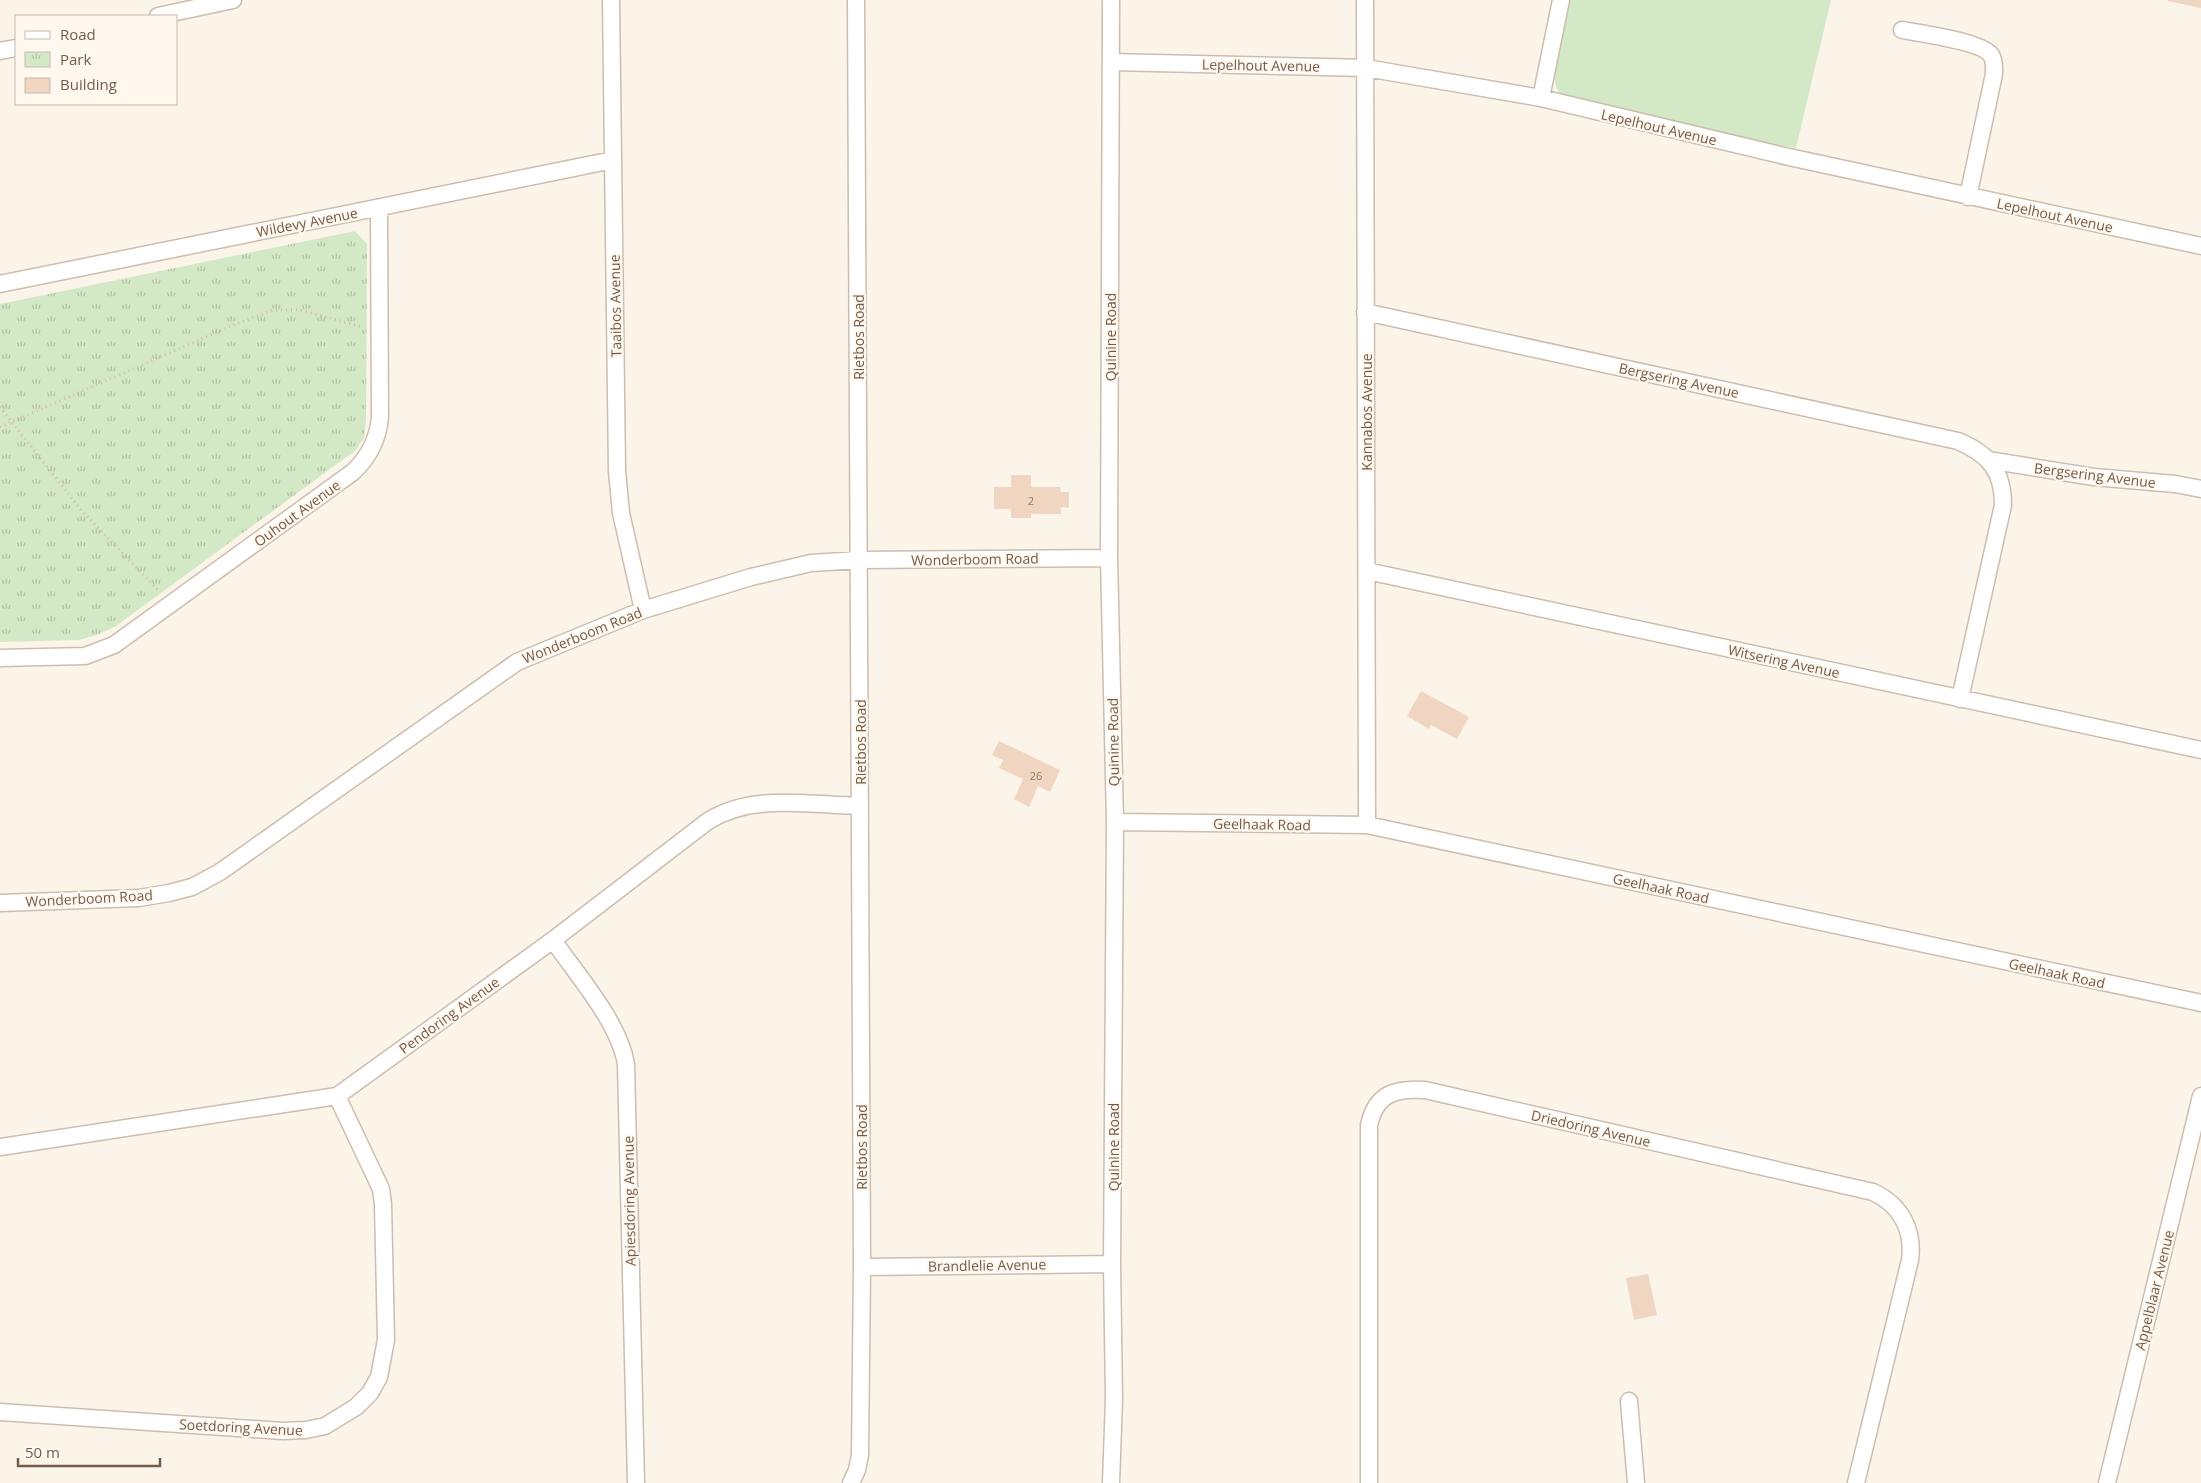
<svg xmlns="http://www.w3.org/2000/svg" width="2201" height="1483" viewBox="0 0 2201 1483" font-family="'Open Sans',sans-serif">
	<style>
		.grass { fill: #d3e9c6 }
		.park { fill: url(#park-tufts) }
		.building { fill: #f0d5c1 }
		.lines { fill: none; stroke-linecap: round; stroke-linejoin: round }
		.street-casing { stroke: #cdbdae; stroke-width: 19 }
		.path { stroke: #d5b8a3; stroke-width: 3; stroke-dasharray: 1 4; stroke-linecap: butt }
		.street { stroke: #fff; stroke-width: 16 }
		.labels { text-anchor: middle; dominant-baseline: central; stroke-width: 4.5; stroke-linejoin: round; paint-order: stroke }
		.number-label { font-size: 11px; fill: #937a6a }
		.street-label { font-size: 14px; fill: #745c4d; stroke: #fef8ee }
	</style>
	<defs>
		<pattern id="park-tufts" width="24" height="20" patternUnits="userSpaceOnUse" patternTransform="scale(1.25)"><rect width="24" height="20" fill="#d3e9c6"/><path d="M3 7l-1-3M5 7V3M7 7l1-3M15 17l-1-3M17 17v-4M19 17l1-3" fill="none" stroke="#b0c0a3"/></pattern>
	</defs>
	<rect width="100%" height="100%" fill="#fbf4e8"/>
	<path class="grass" d="M1570 0H1831L1796 148 1573 101C1567 98 1560 95 1557 89 1548 71 1566 20 1570 0Z"/>
	<path class="park" d="M355 231 367 244 366 420 364 438 356 450 116 626 97 635 79 640 0 642V304Z"/>
	<path class="building" d="M2168 0H2201V8L2168 1Z
		M1011 475H1031V487H1060L1061 492H1069V508L1061 507V514H1031V518H1011V509H994V487H1011Z
		M1421 691 1469 717 1457 739 1431 725 1429 729 1407 716Z
		M999 741 1060 770 1050 792 1038 786 1029 807 1014 799 1023 779 999 768 1003 760 992 755Z
		M1648 1274 1657 1315 1634 1320 1626 1278Z"/>
	<g class="lines">
		<g class="street-casing">
			<path id="street" d="M611 0 617 471 621 513 643 610
				M1111 0 1109 558 1115 822 1112 1264 1114 1399 1111 1483
				M1365 0 1367 825
				M158 16 233 0
				M1902 30C1920 33 1982 42 1991 55 1995 61 1994 68 1994 74L1968 197
				M0 51 16 48
				M1111 62 1366 68 1541 98 1789 157 2201 246
				M1541 98 1561 0
				M0 284 613 160
				M1365 312 1958 441C1989 454 2003 471 2003 505L1960 699
				M1988 460 2094 477 2175 484 2201 489
				M1367 571 2201 750
				M0 658 85 656 114 645 353 472C369 457 378 440 380 417L379 208
				M1115 822 1367 825 2201 1003
				M0 903 139 898 169 893 192 887 220 872 517 662 643 610 751 577 811 563 859 560 1109 558
				M553 940C577 975 619 1022 626 1064L636 1483
				M0 1147 337 1096 553 940 708 821C753 793 809 805 860 806
				M862 1267 1112 1264
				M1629 1401 1636 1483
				M0 1412 283 1431 306 1430 325 1426 356 1407 370 1393 379 1377 386 1340 383 1204 381 1189 337 1096
				M851 1483 857 1470 860 1455 862 1267 856 0
				M1369 1483V1125C1376 1093 1396 1088 1425 1090L1873 1192C1901 1205 1914 1230 1910 1260L1856 1483
				M2107 1483 2201 1096"/>
		</g>
		<path class="path" d="M0 407 82 511 160 592
			M0 427 236 324 274 310H300L363 327"/>
		<use href="#street" class="street"/>
	</g>
	<g class="labels">
		<g class="number-label">
			<text x="1031" y="500">2</text>
			<text x="1036" y="775">26</text>
		</g>
		<g class="street-label">
			<text transform="translate(1261 65) rotate(1)">Lepelhout Avenue</text>
			<text transform="translate(1659 127) rotate(13)">Lepelhout Avenue</text>
			<text transform="translate(2055 215) rotate(12)">Lepelhout Avenue</text>
			<text transform="translate(307 222) rotate(-11)">Wildevy Avenue</text>
			<text transform="translate(615 306) rotate(-91)">Taaibos Avenue</text>
			<text transform="translate(858 337) rotate(-90)">Rietbos Road</text>
			<text transform="translate(1110 337) rotate(-90)">Quinine Road</text>
			<text transform="translate(1679 380) rotate(12)">Bergsering Avenue</text>
			<text transform="translate(1366 412) rotate(-90)">Kannabos Avenue</text>
			<text transform="translate(2095 475) rotate(7)">Bergsering Avenue</text>
			<text transform="translate(297 513) rotate(-36)">Ouhout Avenue</text>
			<text transform="translate(975 559) rotate(-1)">Wonderboom Road</text>
			<text transform="translate(582 635) rotate(-22)">Wonderboom Road</text>
			<text transform="translate(1784 661) rotate(12)">Witsering Avenue</text>
			<text transform="translate(860 742) rotate(-90)">Rietbos Road</text>
			<text transform="translate(1113 742) rotate(-91)">Quinine Road</text>
			<text transform="translate(1262 824) rotate(1)">Geelhaak Road</text>
			<text transform="translate(1661 888) rotate(12)">Geelhaak Road</text>
			<text transform="translate(89 898) rotate(-3)">Wonderboom Road</text>
			<text transform="translate(2057 973) rotate(12)">Geelhaak Road</text>
			<text transform="translate(449 1015) rotate(-36)">Pendoring Avenue</text>
			<text transform="translate(1591 1128) rotate(13)">Driedoring Avenue</text>
			<text transform="translate(861 1147) rotate(-90)">Rietbos Road</text>
			<text transform="translate(1113 1147) rotate(-90)">Quinine Road</text>
			<text transform="translate(629 1201) rotate(-91)">Apiesdoring Avenue</text>
			<text transform="translate(987 1265) rotate(-1)">Brandlelie Avenue</text>
			<text transform="translate(2154 1290) rotate(-76)">Appelblaar Avenue</text>
			<text transform="translate(241 1427) rotate(3)">Soetdoring Avenue</text>
		</g>
	</g>
	<rect x="15" y="15" width="162" height="90" fill="#fef8ee" stroke="#c7baae"/>
	<rect x="25" y="31" width="25" height="8" fill="#ffffff" stroke="#c7baae"/>
	<text x="60" y="40" font-size="15" fill="#745c4d">Road</text>
	<rect x="25" y="52" width="25" height="15" fill="url(#park-tufts)" stroke="#c7baae"/>
	<text x="60" y="65" font-size="15" fill="#745c4d">Park</text>
	<rect x="25" y="78" width="25" height="15" fill="#f0d5c1" stroke="#c7baae"/>
	<text x="60" y="90" font-size="15" fill="#745c4d">Building</text>
	<path d="M18 1458v8h142v-8" fill="none" stroke="#745c4d" stroke-width="2.5"/>
	<text x="25" y="1458" font-size="15" fill="#745c4d" stroke="#fef8ee" stroke-width="4" paint-order="stroke">50 m</text>
</svg>
